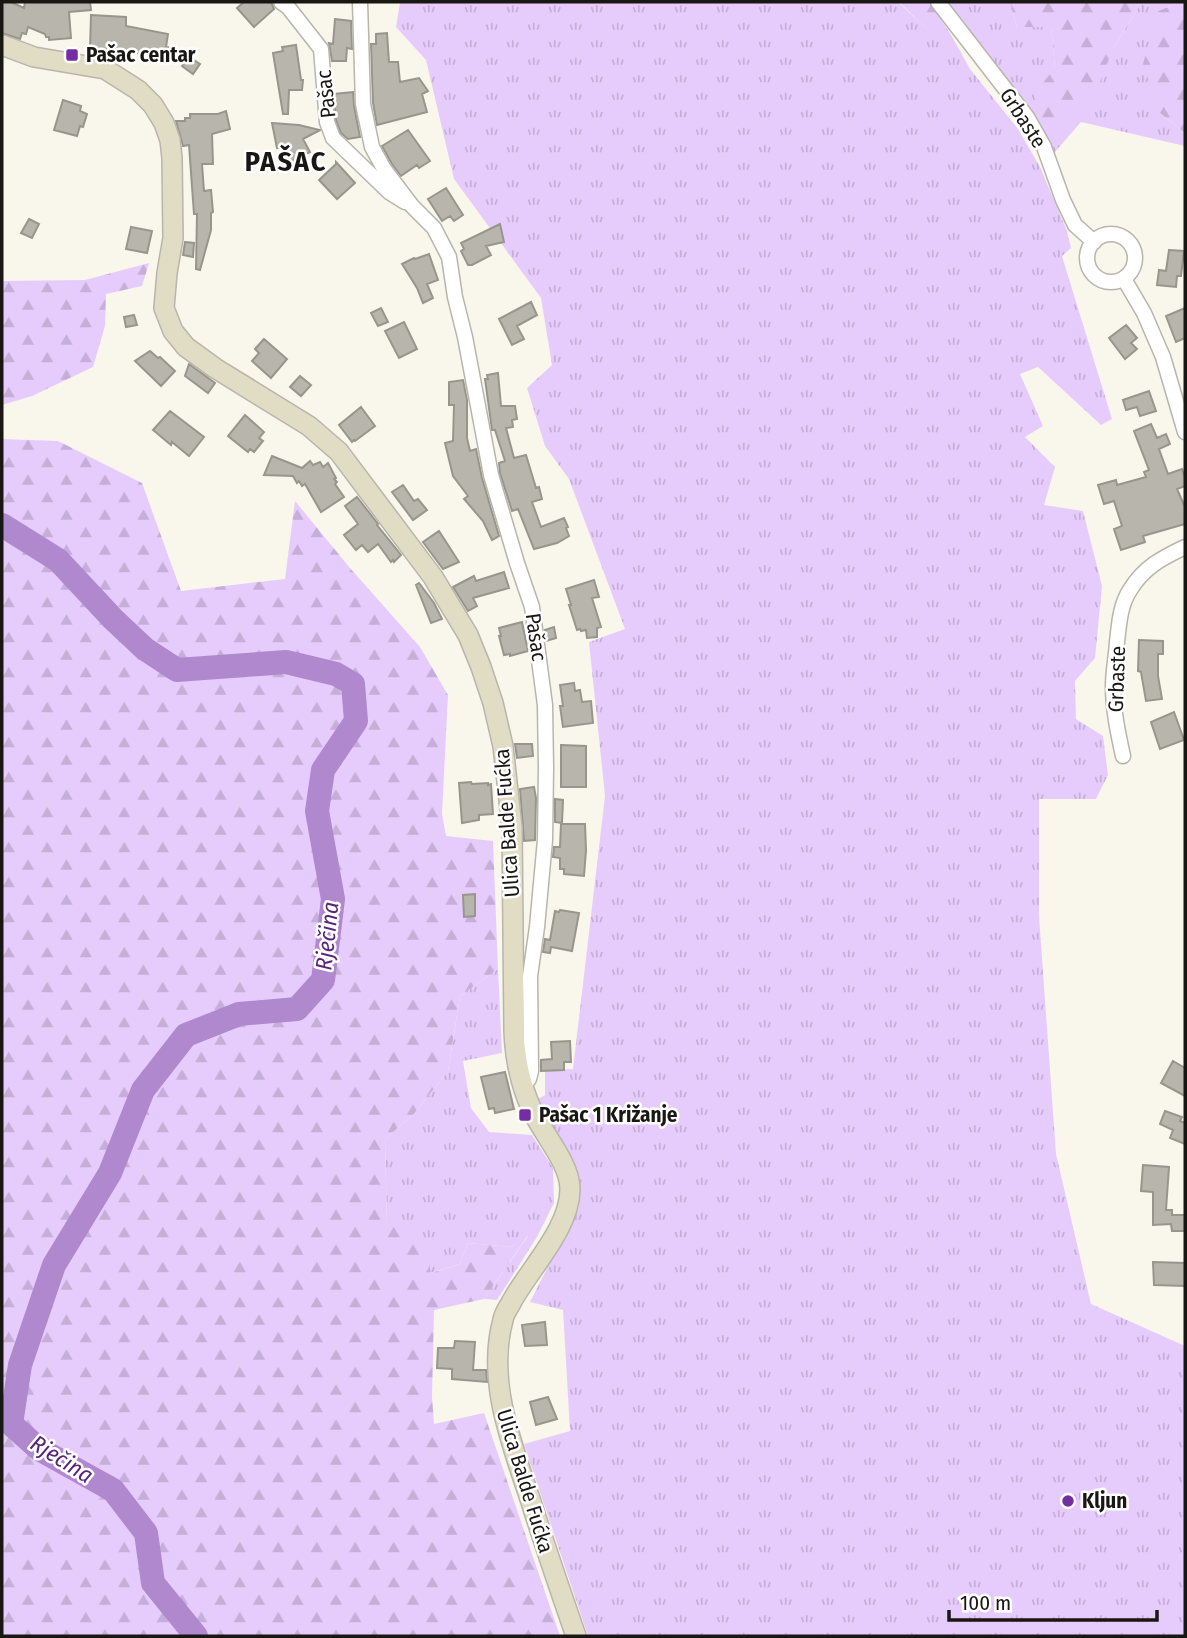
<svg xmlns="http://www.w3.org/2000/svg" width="1187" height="1638" viewBox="0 0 1187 1638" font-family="'Fira Sans Condensed',sans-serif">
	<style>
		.grass { fill: url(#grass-tufts) }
		.forest { fill: url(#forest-firs) }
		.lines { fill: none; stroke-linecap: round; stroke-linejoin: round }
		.river { stroke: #af88ce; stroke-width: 24 }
		.building { fill: #b8b6ac; stroke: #98968c; stroke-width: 2 }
		.street-casing { stroke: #b8b5ab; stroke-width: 17 }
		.secondary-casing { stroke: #b8b5ab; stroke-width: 22 }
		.street { stroke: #fff; stroke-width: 14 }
		.secondary { stroke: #e1dcc4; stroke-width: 19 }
		.poi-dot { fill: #752ea1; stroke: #fff; stroke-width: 2.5 }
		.labels { text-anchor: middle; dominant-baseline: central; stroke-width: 5; stroke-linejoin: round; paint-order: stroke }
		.poi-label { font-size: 21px; font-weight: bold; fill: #181713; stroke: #fff; text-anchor: start }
		.street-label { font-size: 21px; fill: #181713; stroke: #fff }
		.water-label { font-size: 23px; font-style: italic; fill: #582579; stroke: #fff }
		.district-label { font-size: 28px; font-weight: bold; letter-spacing: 2px; fill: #181713; stroke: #fff }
	</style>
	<defs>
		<pattern id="grass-tufts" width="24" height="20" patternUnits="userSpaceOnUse" patternTransform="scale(1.75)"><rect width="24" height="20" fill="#e6ccfd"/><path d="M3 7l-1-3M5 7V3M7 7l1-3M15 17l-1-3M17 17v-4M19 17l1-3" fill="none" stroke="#c5aed8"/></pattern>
		<pattern id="forest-firs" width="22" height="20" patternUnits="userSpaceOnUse" patternTransform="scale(1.75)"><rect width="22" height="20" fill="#e6ccfd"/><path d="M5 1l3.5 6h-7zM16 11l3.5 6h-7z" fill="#c5aed8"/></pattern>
	</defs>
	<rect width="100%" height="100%" fill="#f9f7ec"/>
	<path class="grass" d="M400 2H898L943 44 950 33 970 69 1018 129 1040 167 1067 231 1071 248 1062 256 1112 419 1101 425 1038 367 1020 374 1043 426 1025 437 1055 467 1044 505 1083 511 1102 586 1095 658 1075 681 1076 719 1103 736 1108 775 1096 799H1039V916L1056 1154 1091 1304 1185 1346V1636H588L524 1444 570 1431 563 1310 530 1302 579 1206 577 1176 538 1099 545 1095V1070L573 1069 605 796 589 642 625 629 569 479 545 446 527 388 552 365 541 298 454 179 426 60 396 27Z
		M949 2H1010L1017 27 1051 26 1055 68 1113 49 1139 6 1138 2H1180L1158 11 1160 113 1185 133V146L1081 122 1054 153 1029 110 965 26Z
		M498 969 502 1053 463 1061 471 1108 489 1132 532 1135 553 1168 554 1203 537 1237 497 1300 484 1299 528 1236 511 1247 468 1243 460 1264 430 1273 387 1226 385 1139 413 1115 448 1071 460 996Z"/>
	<path class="forest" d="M899 2H929L950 33 943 45Z
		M1010 2H1138L1139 6 1113 49 1090 107H1081L1052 138 1035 112 1034 94 1055 68 1051 27H1017Z
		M1180 2H1185V133L1160 113 1143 64 1158 11Z
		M149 263 142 286 106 294 105 326 93 367 32 396 2 405V281L85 280Z
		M2 439 58 441 142 483 181 591 285 579 295 501 350 568 420 647 448 695 442 814 446 836 493 841 498 969 460 996 448 1071 413 1115 385 1139 387 1226 422 1231 431 1273 460 1264 468 1243 511 1247 529 1234 484 1299 434 1310 432 1397 434 1424 484 1413 560 1636H2Z"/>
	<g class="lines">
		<path class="river" d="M2 525 58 560 113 619 145 649 177 670 286 662 336 674 353 684 356 721 323 770 317 811 333 899 323 980 297 1009 239 1014 186 1035 143 1090 110 1173 54 1265 20 1365 11 1424 39 1449 113 1490 146 1533 153 1583 196 1636"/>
	</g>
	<path class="building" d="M2 2H11L24 8 25 2H90L91 10 69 12 71 38 49 40V37H46L45 34 28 27 26 34 22 33 20 39 2 33Z
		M244 2H271L274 9 254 27 237 8Z
		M91 15 126 17V26L168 34 166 47 173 48 171 60 127 51 123 55 112 54V50L90 49Z
		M335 19 351 21 352 49 347 48 346 61H332L329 43 333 44Z
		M387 33 389 62H398L400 82 419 78 428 91 422 94 427 112 377 125 373 103 371 44H376V34Z
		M296 45 301 80H303L302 90H289L288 114H283L273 53 283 51 282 47Z
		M189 57 200 64 193 74 182 66Z
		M353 92 354 106 360 137 348 139 341 133 336 120 334 94Z
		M63 100 81 106 80 111 87 114 83 127 80 126 77 136 54 130Z
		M226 111 230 129 212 134 213 164H202L204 191 211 190 213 212 211 213V230L200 270 196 269 197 214H194L189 145 183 146 176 121H185V118H190V114H218Z
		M272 123 299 125 320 130 303 139 310 152 290 162 283 147 277 148Z
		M408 130 430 161 419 168 417 165 401 176 392 164 382 146Z
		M336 162 355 183 337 199 319 180 336 164Z
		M446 188 463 215 454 221 450 216 442 221 428 199Z
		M29 219 39 224 32 238 21 233Z
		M500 224 504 242 486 246 491 255 472 265H468L461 251 464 249 461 243Z
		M131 227 152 231 147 253 126 249Z
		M185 242 194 243 193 257 183 255Z
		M1169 250 1184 251 1181 276H1177L1176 287 1157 285 1159 270 1166 271Z
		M429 254 438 280 427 284 433 298 423 303 417 288 402 264 414 258 415 259Z
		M531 302 537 315 517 326 524 339 512 345 499 319Z
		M381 308 388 322 378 326 371 313Z
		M1185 308V338L1176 342 1166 316Z
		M134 315 137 325 126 327 124 317Z
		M404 322 417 349 399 358 385 331Z
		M1126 325 1137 338 1131 343 1137 349 1125 359 1109 338Z
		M264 339 287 359 271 378 252 361 259 353 255 349Z
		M150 351 158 358 160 357 175 371 161 386 135 361Z
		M189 364 215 383 208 393 185 376Z
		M498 373 501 406H515L517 419 512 420 513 427 506 428 514 458 526 455 536 488 539 487 542 499 532 502 541 527 564 518 568 527 566 528 569 536 557 543 534 549 518 509 512 511 500 473 499 463 505 461 495 430H492L485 379H488L487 375Z
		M300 376 311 385 301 396 290 387Z
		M463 380 467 400V438L470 451 476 449 482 478 499 536 492 540 483 521 464 499 468 496 453 476 445 443 453 441 454 405H449V382Z
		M1149 391 1156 411 1140 416 1137 407 1126 410 1123 400Z
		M361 407 375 426 355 441 354 440 352 442 339 425Z
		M170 411 204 437 189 456 172 442 171 445 153 430Z
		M245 415 264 432 259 438 263 441 254 452 250 449 248 452 228 436Z
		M1151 424 1157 438 1166 434 1170 444 1159 449 1168 474 1182 469 1185 478V486L1177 489 1185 507V524L1143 536 1145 542 1121 550 1114 529 1122 526 1114 501 1104 504 1098 485 1116 480 1117 485 1146 477 1144 472 1149 470 1134 431Z
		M272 456 302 468 310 461 313 465 320 462 323 467 328 463 336 478 334 479 337 482 335 484 344 497 321 512 305 484 302 486 299 481 297 483 293 476 264 475Z
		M403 485 414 501 418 499 427 510 413 520 392 492Z
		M357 497 378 524 377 525 401 555 394 562 393 560 391 562 378 544 368 552 362 545 356 550 344 535 358 524 345 506Z
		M439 531 459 562 443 569 423 542Z
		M504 572 509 588 473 598 477 606 468 611 453 587 474 576 476 581Z
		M594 580 599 597 592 598 601 627 597 628V637L587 638 586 630 581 631 580 629 577 630 569 605H571L566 589Z
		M419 583 434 603 442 619 431 623 416 585Z
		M522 622 528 651 510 656V654L504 655 499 636H501L499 628Z
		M554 627 556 638 546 641 545 630Z
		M1139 640 1163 641V654H1158V676L1162 699 1146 701 1141 672 1138 671Z
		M574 683 575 691 580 690 582 702 591 701 593 723 563 727 560 706H563L560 685Z
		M1174 712 1184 740 1160 749 1151 722Z
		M515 744H532L533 756 517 758Z
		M561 745 586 746V787H561Z
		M471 782 472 784 488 783V785L491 784 493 814 479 815V820L462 823 459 783Z
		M534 787 536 798 535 840 524 841 520 789Z
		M555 799 563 800 562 823 555 822Z
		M561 824H585L586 850 584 876 564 874V869H560V858L553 857 554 847H560Z
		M475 894V916L464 917 463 895Z
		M560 910 579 913 572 951 551 947 550 953 543 952 545 939 550 940 555 911 559 912Z
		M570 1041 571 1062H564V1070L541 1071V1060L552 1059 551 1042Z
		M1173 1061 1185 1068V1096L1161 1083Z
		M505 1072 514 1109 495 1113 494 1108 489 1109 481 1077Z
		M1165 1111 1182 1117 1180 1121 1185 1123V1144L1170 1138 1173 1130 1160 1124Z
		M1143 1165 1169 1167 1166 1210H1172V1215H1185V1231H1172L1171 1224 1153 1225V1192L1141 1191Z
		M1153 1262 1185 1263V1286L1154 1285Z
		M545 1322 547 1345 525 1346 522 1325Z
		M455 1341 475 1342 473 1370H486L487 1382 452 1379V1369L437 1368 438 1348H454Z
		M548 1397 557 1419 536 1425 530 1402Z"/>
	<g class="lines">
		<g class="street-casing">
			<path id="street" d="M281 2 288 7 321 49 327 122 333 138 389 192 405 202
				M360 2 363 104 372 147 384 169 412 206 434 228 449 257 455 297 465 337 491 475 517 563 532 607 545 705 546 768 545 840 537 927 530 976 531 1071 529 1079 523 1086
				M938 2 1027 117 1044 147 1063 200 1075 225 1094 242
				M1087 258a24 24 0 1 1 48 0a24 24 0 1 1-48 0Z
				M1124 279 1144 313 1163 357 1185 432
				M1123 756C1118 733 1113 710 1113 686 1113 672 1116 657 1117 642 1119 625 1120 605 1130 590 1144 567 1162 558 1185 547"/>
		</g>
		<g class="secondary-casing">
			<path id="secondary" d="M2 45 34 57 105 69 138 90 153 105 164 123 170 140 172 158 173 238 167 273 164 308 173 331 186 347 215 368 309 426 339 452 433 577 468 635 481 667 493 703 503 746 512 827 514 1031C515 1059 520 1083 531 1108 542 1133 570 1163 570 1189 570 1228 531 1267 512 1301 509 1307 504 1313 503 1320 486 1382 513 1447 532 1505 546 1549 561 1593 576 1636"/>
		</g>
		<use href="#street" class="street"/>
		<use href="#secondary" class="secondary"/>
	</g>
	<g class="poi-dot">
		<rect x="65" y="48" width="14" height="14" rx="3.5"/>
		<rect x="518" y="1108" width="14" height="14" rx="3.5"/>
		<circle cx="1068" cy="1501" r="7"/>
	</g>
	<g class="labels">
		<g class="poi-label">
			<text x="86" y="55">Pašac centar</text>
			<text x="539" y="1115">Pašac 1 Križanje</text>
			<text x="1082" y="1501">Kljun</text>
		</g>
		<g class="street-label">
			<text transform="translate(326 94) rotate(-96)">Pašac</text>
			<text transform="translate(1023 118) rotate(57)">Grbaste</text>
			<text transform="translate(536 637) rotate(82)">Pašac</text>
			<text transform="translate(1117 679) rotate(-88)">Grbaste</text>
			<text transform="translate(507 823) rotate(-94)">Ulica Balde Fućka</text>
			<text transform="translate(525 1481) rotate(73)">Ulica Balde Fućka</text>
		</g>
		<g class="water-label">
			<text transform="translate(327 936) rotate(-84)">Rječina</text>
			<text transform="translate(62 1459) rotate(32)">Rječina</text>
		</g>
		<g class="district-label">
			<text x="286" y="161">PAŠAC</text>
		</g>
	</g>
	<rect width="1187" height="1638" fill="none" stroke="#181713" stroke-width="7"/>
	<path d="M949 1610v10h208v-10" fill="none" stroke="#181713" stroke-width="3.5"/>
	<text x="960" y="1610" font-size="21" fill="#181713" stroke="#ffffff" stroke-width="5" paint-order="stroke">100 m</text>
</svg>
